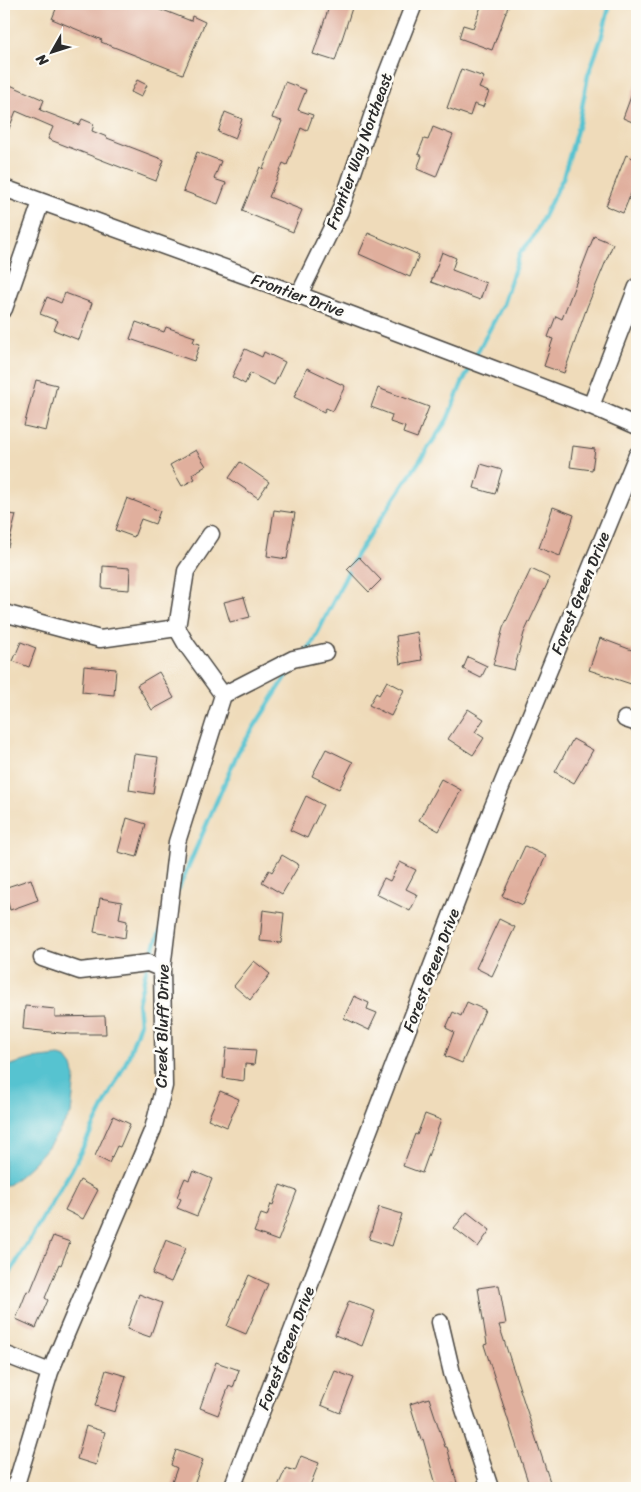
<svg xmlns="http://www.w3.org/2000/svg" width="641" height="1492" viewBox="0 0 641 1492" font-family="Sriracha,sans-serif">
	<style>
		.water { fill: #57c3d0; stroke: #41777e }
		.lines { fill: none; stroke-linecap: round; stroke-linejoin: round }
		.stream { stroke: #57c3d0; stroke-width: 4.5 }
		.building { fill: #e0af9d }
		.minor-casing { stroke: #484540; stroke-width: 19 }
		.minor { stroke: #fff; stroke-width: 16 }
		.labels { text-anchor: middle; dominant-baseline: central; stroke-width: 5; stroke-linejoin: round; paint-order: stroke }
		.street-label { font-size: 16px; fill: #2b2b2b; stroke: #fdfcf7 }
	</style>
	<rect width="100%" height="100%" fill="#fdfcf7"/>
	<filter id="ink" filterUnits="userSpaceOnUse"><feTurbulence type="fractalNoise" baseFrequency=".02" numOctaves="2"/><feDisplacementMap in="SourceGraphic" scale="10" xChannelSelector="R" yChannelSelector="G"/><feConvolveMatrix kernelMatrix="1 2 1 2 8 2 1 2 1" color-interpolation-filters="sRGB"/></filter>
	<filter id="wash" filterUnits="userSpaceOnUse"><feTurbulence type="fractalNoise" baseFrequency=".0096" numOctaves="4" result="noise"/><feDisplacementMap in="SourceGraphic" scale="20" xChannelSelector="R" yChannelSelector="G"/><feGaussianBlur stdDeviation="1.12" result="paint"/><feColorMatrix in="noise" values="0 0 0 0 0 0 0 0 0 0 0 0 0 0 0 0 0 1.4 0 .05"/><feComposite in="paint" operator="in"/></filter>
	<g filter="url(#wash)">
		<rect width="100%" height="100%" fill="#efdbba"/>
		<path class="water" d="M59 1056 66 1058 72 1066 75 1077 71 1114 51 1143 35 1162 21 1175 8 1185H4V1067L32 1059Z"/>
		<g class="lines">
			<path class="stream" d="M475 357 503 304 520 253 533 238 563 178 579 123 588 75 601 39 610 4
				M306 651 312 644 357 554 447 420 462 383 472 364
				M178 890 238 752 293 666
				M149 959 160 932
				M4 1285 14 1266 72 1169 128 1058 140 1023 138 1003 147 967"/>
		</g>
		<g id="blocks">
			<path class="building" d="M58 4H143L163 11V10L191 21 192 16 205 22 183 74 101 42 102 40 52 19Z
				M330 4H340L352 8 335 61 313 54Z
				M482 4H509L492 50 459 38 463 25 473 28Z
				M461 69 484 77 479 88 489 92 483 107 474 104 470 116 447 108Z
				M137 80 147 85 141 97 131 92Z
				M285 82 306 90 298 110 313 115 307 131 301 128 287 165 283 163 269 197 302 210 293 232 242 211 260 167 263 169 282 121 272 118Z
				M636 83 637 84V124L623 118Z
				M10 85 44 100 40 110 79 125 82 119 94 124 92 131 107 137V138L164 160 156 181 48 139 53 127 16 111 4 141V99Z
				M225 112 242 119 235 139 218 132Z
				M433 127 453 135 436 177 417 169 422 156 418 154 424 139 428 140Z
				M197 152 221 161 214 179 226 183 218 204 183 191Z
				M626 155 637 160V179L623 213 606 206Z
				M368 233 419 255 410 277 359 254Z
				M594 236 613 244 587 307 564 373 544 366 553 339 548 337 556 316 562 319Z
				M442 252 456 258 452 270 486 283 480 300 431 282Z
				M65 293 92 303 79 340 54 330 58 321 40 314 47 297 61 303Z
				M136 322 164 332 166 327 195 337 193 342 200 344 194 361 130 339Z
				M245 349 262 357 264 352 285 362 274 385 250 373 245 384 232 377Z
				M307 368 345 386 333 411 326 408 324 412 294 397Z
				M36 380 57 385 46 431 24 426Z
				M378 388 429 407 417 438 403 433 405 427 390 422 392 415 371 407Z
				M573 446 595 449 592 470 570 467Z
				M196 450 206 466 192 474 195 479 182 486 170 465Z
				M240 462 269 482 258 498 229 478Z
				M481 464 502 470 495 494 474 488Z
				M127 498 160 511 155 524 141 519 134 537 115 530Z
				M553 507 574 515 560 556 539 548Z
				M274 510 295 513 287 559 267 556Z
				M4 513 16 515 8 547 4 546Z
				M359 557 381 580 369 592 347 569Z
				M103 566 130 568 129 590 102 588Z
				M531 569 550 578 524 633 514 670 493 665 503 628Z
				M244 597 250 617 230 622 224 602Z
				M417 632 422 660 400 664 396 636Z
				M600 638 637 652V675L634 685 589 670Z
				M21 642 36 648 29 667 13 661Z
				M468 657 487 666 481 678 463 669Z
				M84 666 116 669 114 695 82 692Z
				M159 672 174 698 152 710 137 685Z
				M387 681 404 690 391 716 369 705 376 693 379 695Z
				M468 709 484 719 475 732 484 738 473 755 448 739Z
				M573 739 593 750 574 783 555 772Z
				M326 749 353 762 339 789 312 776Z
				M134 754 158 757 153 794 129 790Z
				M441 779 461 790 439 831 419 820Z
				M306 796 323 805 307 838 290 830Z
				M127 818 146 824 137 857 118 852Z
				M525 846 546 856 523 905 502 896Z
				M282 855 299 865 282 894 262 882 269 870 272 872Z
				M400 862 416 870 406 889 418 895 410 911 376 894 384 878 390 881Z
				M31 879 38 900 10 910 4 888Z
				M100 898 122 902 119 919 127 921 125 938 94 932Z
				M263 910 284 913 281 943 260 941Z
				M499 919 515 927 492 976 476 968Z
				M254 961 270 974 250 1000 234 986Z
				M354 996 369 1003 367 1009 377 1013 369 1030 344 1018Z
				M467 1002 485 1010 462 1063 445 1056 454 1032 446 1028 453 1012 461 1016Z
				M25 1006 55 1009V1017L105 1016 106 1034H69L23 1029Z
				M226 1048 256 1050 254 1065 245 1064 244 1081 223 1078Z
				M220 1091 239 1099 227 1127 208 1119Z
				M425 1114 441 1120 422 1173 403 1166 415 1134 417 1135Z
				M113 1116 130 1124 120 1147 117 1146 109 1163 95 1156Z
				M193 1171 212 1179 197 1216 177 1208 181 1199 177 1197 185 1178 189 1180Z
				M80 1180 98 1190 83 1219 65 1210Z
				M280 1185 297 1191 278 1241 254 1232 261 1214 267 1216 271 1204 273 1205Z
				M379 1207 402 1214 392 1246 369 1239Z
				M467 1212 490 1230 478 1247 454 1228Z
				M53 1236 70 1242 61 1265 59 1264 45 1298 48 1300 36 1328 16 1319 27 1291 30 1292Z
				M166 1240 186 1248 171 1282 152 1274Z
				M249 1275 268 1284 246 1334 227 1326Z
				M499 1285 506 1324 499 1325 552 1488H530L484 1345 487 1344 478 1288Z
				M139 1294 162 1303 150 1337 127 1329Z
				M349 1301 375 1311 362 1346 335 1335Z
				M216 1362 239 1370 233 1388 229 1386 218 1415 200 1408Z
				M106 1370 126 1376 115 1412 95 1406Z
				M335 1371 354 1378 340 1413 321 1405Z
				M429 1398 445 1447H447L457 1483 437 1488 423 1439 421 1440 410 1404Z
				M86 1426 105 1432 96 1465 77 1459Z
				M176 1450 203 1460 193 1488H170L177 1468 171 1465Z
				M301 1456 319 1463 309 1488H277L286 1468 295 1471Z"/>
		</g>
	</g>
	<g filter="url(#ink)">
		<use href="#blocks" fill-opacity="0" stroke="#484540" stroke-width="1"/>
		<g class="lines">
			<g class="minor-casing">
				<path id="minor" d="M4 188 299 295 591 406 637 426
					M299 295 340 211 384 81 414 4
					M4 309 41 202
					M591 406 637 287
					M211 534 186 571 177 628 186 644 223 695
					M4 613 100 639 177 628
					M223 695 293 659 325 652
					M625 719 637 723
					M42 958 80 971 148 963 162 969
					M440 1322 452 1373 490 1488
					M4 1354 50 1372
					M15 1488 50 1372 153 1129 164 1086 162 969 177 842 223 695
					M232 1488 492 809 637 455"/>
			</g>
			<use href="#minor" class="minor"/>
		</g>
	</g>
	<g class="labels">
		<g class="street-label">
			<text transform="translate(359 151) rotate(-70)">Frontier Way Northeast</text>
			<text transform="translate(298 295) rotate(20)">Frontier Drive</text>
			<text transform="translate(580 593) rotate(-68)">Forest Green Drive</text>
			<text transform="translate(431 970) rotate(-69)">Forest Green Drive</text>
			<text transform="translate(162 1026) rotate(-89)">Creek Bluff Drive</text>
			<text transform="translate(286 1348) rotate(-69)">Forest Green Drive</text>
		</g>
	</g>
	<rect width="641" height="1492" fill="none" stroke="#fdfcf7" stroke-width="20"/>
	<g transform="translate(52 52) rotate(231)" stroke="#fdfcf7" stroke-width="4" paint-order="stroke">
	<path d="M0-4L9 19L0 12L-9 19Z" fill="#2b2b2b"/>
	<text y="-8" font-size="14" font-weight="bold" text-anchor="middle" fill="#2b2b2b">N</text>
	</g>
</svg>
